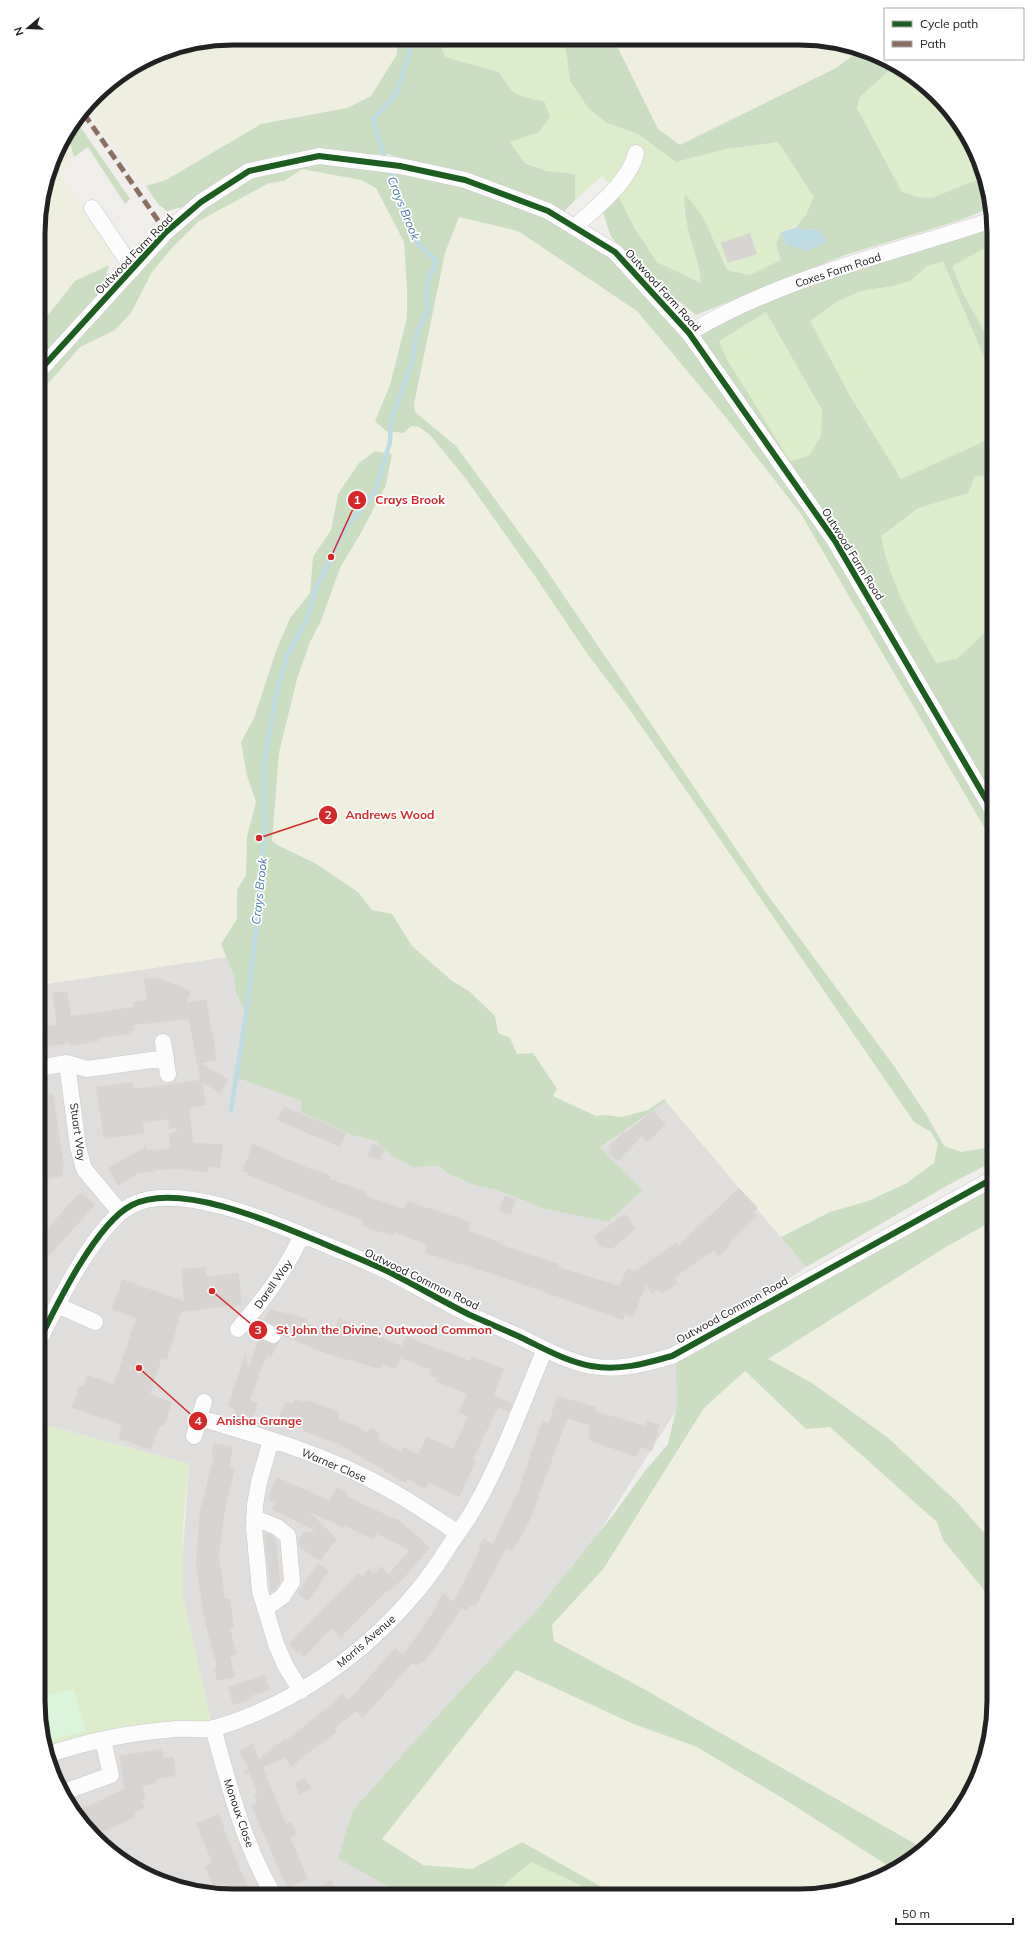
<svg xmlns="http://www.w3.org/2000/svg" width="1032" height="1934" viewBox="0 0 1032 1934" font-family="Mulish,sans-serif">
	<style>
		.residential { fill: #dfdedc; fill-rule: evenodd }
		.farmland { fill: #efefdf }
		.grass { fill: #ddeccb }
		.forest { fill: #cbdec1; fill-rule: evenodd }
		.park { fill: #daf5da }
		.water { fill: #bfdbe3 }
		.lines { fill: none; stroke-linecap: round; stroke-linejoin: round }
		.stream { stroke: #bfdbe3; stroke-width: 4.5 }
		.building { fill: #d7d4d2 }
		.minor-casing { stroke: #c9c8c7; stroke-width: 17 }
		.minor { stroke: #fdfcfc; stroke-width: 16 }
		.quiet { stroke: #8d6e63; stroke-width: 5; stroke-dasharray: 10 5; stroke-linecap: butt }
		.cycleway-casing { stroke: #fff; stroke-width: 8 }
		.cycleway { stroke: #1b5e20; stroke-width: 6 }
		.labels { text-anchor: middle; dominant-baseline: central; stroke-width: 3.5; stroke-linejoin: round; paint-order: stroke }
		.street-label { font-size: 11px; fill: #222; stroke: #fff }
		.water-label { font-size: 12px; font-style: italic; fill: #4a7aab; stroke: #fff }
		.rim { fill: none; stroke: #222; stroke-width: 5 }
		.leader { fill: none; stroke: #d62828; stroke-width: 1.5 }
		.callout-dot { fill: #d62828; stroke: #fff; stroke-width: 1.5 }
		.mark-label { font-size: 12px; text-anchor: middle; font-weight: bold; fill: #fff }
		.callout-label { font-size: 12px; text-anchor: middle; font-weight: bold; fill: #d62828; stroke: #fff; stroke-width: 3.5; stroke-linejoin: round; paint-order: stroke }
	</style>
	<rect width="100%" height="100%" fill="#f0eeeb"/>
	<path class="residential" d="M226 957 234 977 236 994 243 1007 245 1028 237 1078 302 1101 355 1136 376 1141 394 1157 412 1167 439 1166 446 1173 474 1185 497 1190 545 1209 608 1222 643 1190 600 1149 666 1101 806 1267 685 1348 689 1390 574 1572 338 1859 404 1895 208 1894 158 1881 114 1855 78 1819 48 1764 47 1755 195 1653 183 1597 182 1565 189 1464 38 1423 39 985ZM206 1266 207 1276 239 1274 242 1305 186 1311 181 1269Z"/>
	<path class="farmland" d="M233 38 397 39V54L371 96 347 108 261 124 166 180 146 186 118 152 87 109 104 87 159 53Z
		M604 40 836 42 860 50 836 68 659 155Z
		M68 134 74 157 61 175 113 254 109 265 75 281 40 325V208L58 147Z
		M302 169 361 180 376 188 404 242 407 289V318L390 385 375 421 419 426 430 435 466 479 537 579 586 652 627 706 695 803 914 1122 931 1132 938 1144 934 1163 907 1183 868 1201 830 1212 781 1237 664 1099 648 1110 622 1117 606 1115 596 1116 552 1096 541 1062 534 1053 517 1054 510 1038 498 1033 470 992 451 980 412 946 392 914 372 910 358 892 298 854 281 847 272 841 279 753 297 679 310 642 321 621 340 568 362 531 370 514 338 494 331 530 313 557 310 593 290 618 276 651 254 718 241 742 247 776 256 802 247 836 246 875 237 890V919L221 944 226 957 39 985V394L80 347 115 330 131 313 152 272 171 249 199 221 269 183 284 181Z
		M459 217 518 230 637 311 724 415 801 514 994 844 993 1147 961 1152 944 1146 926 1114 894 1066 764 890 543 565 456 446 415 412 414 404 445 253Z
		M994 1220V1544L956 1501 887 1437 812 1383 768 1359 944 1248Z
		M745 1371 806 1429 830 1427 937 1522 943 1540 994 1602V1714L984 1764 954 1819 924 1849 642 1688 554 1641 552 1625 604 1568 704 1408Z
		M516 1670 631 1723 697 1747 784 1799 893 1869 862 1886 799 1896 616 1895 522 1842 472 1869 423 1865 382 1839Z"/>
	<path class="grass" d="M439 39 562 40 566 51 570 81 607 123 638 134 676 162 726 149 778 142 814 197C806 217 803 226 781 232L776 244 781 260 750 275 727 270 703 217 683 208 693 241 702 283 657 262 635 229 614 188 602 176 575 200V174L547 171 525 162 510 142 544 101C516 96 514 96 499 72L445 57Z
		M895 65C905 72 918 78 928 87 950 108 980 149 985 179L971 182 932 198 917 197 902 192 857 108 860 97Z
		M992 219 994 233V813L689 333Z
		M38 1423 189 1464 183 1527V1597L213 1728 47 1755 38 1701Z
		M531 1862 601 1895H492Z"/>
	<path class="forest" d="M397 39H439L445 57 499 72C514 96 516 96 544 101L550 117 539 132 510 142 525 163 547 171 575 174V200L558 218 483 180 387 154 319 156 249 171 201 202 167 211 158 204 146 186 166 180 261 124 347 108 371 96 397 54Z
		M562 40H614L658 129 680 145 836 68 860 50 885 58 895 65 860 97 857 108 902 192 917 197 932 198 971 182 985 179 990 208 958 221 845 255 696 315 654 281 611 237 600 203 614 188 635 229 657 262 701 283C699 254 681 223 685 194L703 217 727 270 750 275 781 260 776 244 781 232 786 245 819 230 795 228 806 215 814 197 778 142 726 149 676 162 638 134 607 123 589 109 570 81 566 51Z
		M77 122 130 199 125 204 88 147 74 157 68 134Z
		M318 158 401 168 526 204 601 246 689 333 790 285 984 230 991 235 994 234V239L985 248 952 266 964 295 994 350V380L943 261 927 266 910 281 892 286 860 291 838 301 810 321 850 396 901 479 994 437V477L975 476 968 493 918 508 881 536C890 583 912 622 936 663L957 659 994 624V844L801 514 724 415 637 311 518 231 459 217 445 253 414 404 415 412 456 446 543 565 764 890 894 1066 926 1114 944 1146 961 1152 993 1147 994 1145V1161L950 1184 806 1267 781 1237 830 1212 868 1201 907 1183 934 1163 938 1144 931 1132 914 1122 695 803 627 706 586 652 537 579 466 479 430 435 419 427 411 426 404 433 386 431 375 421 390 385 407 318V289L404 242 376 188 361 180 302 169 284 181 269 183 199 221 171 249 152 272 131 313 115 330 80 347 39 394V372L186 213 249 173ZM766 312 822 410 821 436 809 456 790 461 726 358 719 341Z
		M109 265 99 305 39 371 40 325 75 281Z
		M375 451 392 454 386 485 362 531 340 568 321 621 310 642 297 679 279 753 272 841 281 847 315 863 358 892 372 910 392 914 412 946 451 980 470 992 495 1016 498 1033 510 1038 517 1054 533 1053 557 1089 553 1096 596 1116 606 1115 622 1117 648 1110 664 1099 666 1101 600 1148 643 1190 608 1222 545 1209 497 1190 474 1185 446 1173 439 1166 412 1167 394 1157 376 1141 355 1136 301 1112 302 1101 237 1078 245 1028 243 1007 236 994 234 977 221 944 237 919V890L246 875 247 836 256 802 247 776 241 742 254 718 276 651 290 618 310 593 313 557 331 530 338 494 359 463Z
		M994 1181V1220L944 1248 768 1359 812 1383 887 1437 956 1501 994 1544V1602L943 1540 937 1522 830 1427 806 1429 745 1371 704 1408 604 1568 552 1625 554 1641 642 1688 924 1849 917 1856 893 1869 784 1799 697 1747 631 1723 516 1670 382 1839 423 1865 472 1869 522 1842 616 1895H601L531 1862 492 1895H404L338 1859 353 1810 450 1702 536 1611 613 1515 645 1471 668 1444 677 1405 676 1363Z"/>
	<path class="park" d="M74 1689 86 1731 49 1741 44 1739 38 1697Z"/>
	<path class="water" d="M795 228 819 230 827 241 808 251 786 245 781 232Z"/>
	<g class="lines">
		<path class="stream" d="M386 161 373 120 396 94 410 51 409 39
			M231 1110 248 1002 258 911 259 876 265 836 264 765 277 690 287 656 306 621 316 588 331 557 345 529 375 492 390 442 391 420 412 363 417 332 428 310 427 294 428 280 437 261 418 244 389 168"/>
	</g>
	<path class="building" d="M750 233 757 254 728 263 721 243Z
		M158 978 191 991 186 1003 206 999 217 1060 201 1063 229 1080 220 1093 202 1082 206 1105 189 1108 193 1143 223 1144 220 1168 208 1166V1173L180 1169 154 1170 155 1172 139 1173 118 1185 108 1168 146 1147V1150L170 1149 169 1134 180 1128 169 1129 168 1119 143 1123 144 1133 104 1139 96 1087 133 1082 134 1089 200 1080 189 1019 134 1025 135 1030 130 1031 131 1034 98 1038 99 1041 70 1046V1043L39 1048V1028L57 1025 52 993 67 991 71 1016 134 1007 133 1002 147 1000 144 979Z
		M47 1076 49 1094 53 1093 64 1169H62L63 1176 46 1180 41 1147 39 1148V1077Z
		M284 1106 346 1133 340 1147 277 1120Z
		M653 1110 666 1125 647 1142 642 1136 618 1161 608 1152 612 1148 609 1146 623 1132 625 1134Z
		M253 1144 313 1170V1169L330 1175 329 1179 367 1192 365 1196 404 1209 407 1201 471 1222 468 1231 502 1243 501 1245 559 1264 558 1267 620 1286 627 1268 635 1271 677 1242 679 1245 739 1188 758 1208 753 1212 757 1216 729 1244 730 1246 720 1256 714 1250 674 1278 678 1283 662 1294 658 1290 652 1294 646 1285 633 1317 625 1314 623 1320 493 1274 425 1253 427 1245 394 1232 393 1236 362 1226 364 1221 248 1175 249 1173 242 1171Z
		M373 1144 385 1149 380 1160 368 1155Z
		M78 1194H83L95 1205 38 1268 39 1238Z
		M504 1196 516 1199 511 1215 499 1211Z
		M625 1214 636 1229 612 1249 598 1246 594 1236Z
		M206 1266 207 1276 239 1273 242 1305 181 1312 167 1360 162 1358 150 1394 172 1402 164 1426 160 1425 151 1450 118 1438 122 1425 72 1408 79 1385 83 1387 87 1375 114 1384 136 1318 112 1309 122 1279 184 1301 181 1269Z
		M269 1309 297 1316 307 1319 306 1323 333 1331 339 1318 350 1322 349 1326 402 1346 406 1336 470 1361 472 1356 504 1369 494 1394 512 1404 509 1412 498 1408 473 1459 476 1461 459 1497 429 1482 425 1489 408 1479 405 1483 339 1444 303 1431 304 1429 279 1419 285 1401 293 1404 294 1399 305 1402 306 1400 340 1412 338 1419 357 1426 367 1433 370 1427 381 1434 378 1439 401 1452 404 1447 418 1455 427 1436 453 1449 468 1417 459 1412 467 1394 436 1382 438 1379 429 1375 431 1370 400 1358 396 1369 382 1364 380 1369 328 1354 283 1336 282 1338 281 1330 265 1320Z
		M259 1338 273 1344 280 1341 271 1357 266 1356 250 1400 258 1403 251 1422 235 1416V1409L228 1406 246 1352 248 1370Z
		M557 1396 596 1407 595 1411 645 1426 647 1421 660 1425 652 1451 640 1447 637 1457 588 1440 590 1431 588 1430 590 1425 567 1419 530 1520 513 1551 506 1548 475 1607 470 1605 467 1611 462 1608 424 1663 421 1661 417 1666 412 1663 363 1718 356 1711 335 1728 337 1732 301 1758 292 1767 285 1758 263 1767 286 1824 291 1822 297 1834 290 1837 308 1879 287 1888 251 1805 257 1802 254 1795 258 1793 249 1773 245 1775 244 1772 248 1769 239 1750 253 1744 259 1759 285 1738 287 1740 333 1703 342 1693 348 1701 395 1648 403 1656 437 1606 436 1605 443 1593 453 1602 480 1550 478 1549 483 1538 493 1544 519 1489 542 1421 549 1423Z
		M214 1443 233 1447 229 1467 235 1468 224 1515 219 1555 225 1599H230L234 1628 230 1629 237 1654 230 1656 235 1677 217 1681 214 1668 217 1667 204 1618 196 1563 200 1510 214 1457H211Z
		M277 1477 330 1501 336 1487 348 1493 346 1496 395 1519 396 1518 430 1547 404 1578 389 1591 388 1590 341 1637 332 1628 304 1657 299 1651 297 1653 289 1644 358 1573 362 1576 369 1569 373 1574 381 1566 389 1574 409 1550 377 1534 374 1539 345 1526 344 1528 308 1511 337 1539 320 1561 298 1546V1540L304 1532 316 1531 272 1509 275 1503 267 1499Z
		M270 1534 276 1539 280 1583 271 1593 264 1535Z
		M318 1563 329 1571 308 1601 297 1593Z
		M265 1675 270 1690 251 1696 252 1699 233 1705 228 1687Z
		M162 1749 164 1758 174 1757 176 1776 155 1779 156 1783 143 1786 145 1800 141 1801 145 1808 134 1813 136 1817 94 1835 79 1820 76 1811 125 1789 119 1756Z
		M304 1778 311 1787 300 1795 294 1783Z
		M219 1814 230 1845 251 1894H217L204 1867 212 1862 196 1823Z
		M330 1880 342 1895H313Z"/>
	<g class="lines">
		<g class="minor-casing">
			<path id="minor" d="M92 208 133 269
				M574 227C595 209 630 181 636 153
				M689 333C782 277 891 254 992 220
				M39 371 166 232 201 202 249 171 319 156 400 166 465 180 548 211 615 252 689 333 835 541 994 813
				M163 1042 168 1074
				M67 1063 78 1147 84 1169 120 1212
				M39 1068 67 1063 87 1069 166 1058
				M57 1305 95 1322
				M246 1321 273 1335
				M238 1329C264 1300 286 1270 302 1235
				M38 1343C56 1306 96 1223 132 1205 181 1180 281 1226 329 1246 348 1254 368 1262 387 1271 415 1285 442 1301 470 1315 486 1322 502 1329 518 1336 541 1347 565 1361 591 1366 619 1371 644 1364 672 1356L994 1178
				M200 1418C263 1437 330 1456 388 1489 412 1502 435 1518 458 1533
				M194 1436 204 1402
				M271 1440 259 1482 255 1505 254 1527 260 1591 276 1644 285 1665 301 1691
				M254 1518 277 1527 288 1536 292 1582 283 1596 265 1609
				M213 1728C229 1785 243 1843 273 1894
				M47 1755C88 1741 133 1732 177 1729 189 1728 203 1731 215 1728 293 1705 365 1654 417 1591 430 1576 441 1559 451 1543 460 1530 469 1518 476 1505 504 1455 523 1401 545 1349
				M64 1792 111 1775 103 1740"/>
		</g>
		<use href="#minor" class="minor"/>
		<path class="quiet" d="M84 114 166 232"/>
		<g class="cycleway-casing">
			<path id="cycleway" d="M39 371 166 232 201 202 249 171 319 156 400 166 465 180 548 211 615 252 689 333 835 541 994 813
				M38 1343C56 1306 96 1223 132 1205 181 1180 281 1226 329 1246 348 1254 368 1262 387 1271 415 1285 442 1301 470 1315 486 1322 502 1329 518 1336 541 1347 565 1361 591 1366 619 1371 644 1364 672 1356L994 1178"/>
		</g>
		<use href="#cycleway" class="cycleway"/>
	</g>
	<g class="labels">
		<g class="street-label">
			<text transform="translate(134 254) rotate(-46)">Outwood Farm Road</text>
			<text transform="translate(838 270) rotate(-18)">Coxes Farm Road</text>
			<text transform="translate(663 290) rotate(48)">Outwood Farm Road</text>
			<text transform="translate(853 554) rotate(58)">Outwood Farm Road</text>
			<text transform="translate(78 1132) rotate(82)">Stuart Way</text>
			<text transform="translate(422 1279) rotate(26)">Outwood Common Road</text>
			<text transform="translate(273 1284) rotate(-55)">Darell Way</text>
			<text transform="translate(732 1310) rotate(-29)">Outwood Common Road</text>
			<text transform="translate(334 1465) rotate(23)">Warner Close</text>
			<text transform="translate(366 1641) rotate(-41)">Morris Avenue</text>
			<text transform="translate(239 1813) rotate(71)">Monoux Close</text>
		</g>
		<g class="water-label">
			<text transform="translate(404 208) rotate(68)">Crays Brook</text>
			<text transform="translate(259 891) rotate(-84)">Crays Brook</text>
		</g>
	</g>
	<path d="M0 0H1032V1934H0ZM233 45H799A188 188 0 0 1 987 233V1701A188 188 0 0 1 799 1889H233A188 188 0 0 1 45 1701V233A188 188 0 0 1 233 45Z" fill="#fff" fill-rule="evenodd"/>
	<path class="rim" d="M233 45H799A188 188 0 0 1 987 233V1701A188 188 0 0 1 799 1889H233A188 188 0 0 1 45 1701V233A188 188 0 0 1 233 45Z"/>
	<path class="leader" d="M331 557L357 500M259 838L328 815M212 1291L258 1330M139 1368L198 1421"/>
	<g class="callout-dot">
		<circle cx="331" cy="557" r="4"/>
		<circle cx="259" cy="838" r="4"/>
		<circle cx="212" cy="1291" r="4"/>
		<circle cx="139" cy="1368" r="4"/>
		<circle cx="357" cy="500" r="10"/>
		<circle cx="328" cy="815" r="10"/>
		<circle cx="258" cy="1330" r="10"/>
		<circle cx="198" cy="1421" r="10"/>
	</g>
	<g class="mark-label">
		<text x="357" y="504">1</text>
		<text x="328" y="819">2</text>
		<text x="258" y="1334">3</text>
		<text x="198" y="1425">4</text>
	</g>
	<g class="callout-label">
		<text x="410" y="504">Crays Brook</text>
		<text x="390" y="819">Andrews Wood</text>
		<text x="384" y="1334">St John the Divine, Outwood Common</text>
		<text x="259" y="1425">Anisha Grange</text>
	</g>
	<rect x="884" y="8" width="140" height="52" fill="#ffffff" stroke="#a7a7a7"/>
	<rect x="892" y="21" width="20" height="6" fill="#1b5e20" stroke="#a7a7a7"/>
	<text x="920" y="28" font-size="12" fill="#222222">Cycle path</text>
	<rect x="892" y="41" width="20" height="6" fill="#8d6e63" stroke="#a7a7a7"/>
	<text x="920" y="48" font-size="12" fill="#222222">Path</text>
	<g transform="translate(28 28) rotate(251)" stroke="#ffffff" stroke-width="3" paint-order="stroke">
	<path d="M0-3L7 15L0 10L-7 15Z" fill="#222222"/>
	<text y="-6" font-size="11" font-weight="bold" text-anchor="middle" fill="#222222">N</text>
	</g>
	<path d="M896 1918v6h117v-6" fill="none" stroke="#222222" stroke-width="2"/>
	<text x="902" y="1918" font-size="12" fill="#222222" stroke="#ffffff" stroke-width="3" paint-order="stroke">50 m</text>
</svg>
